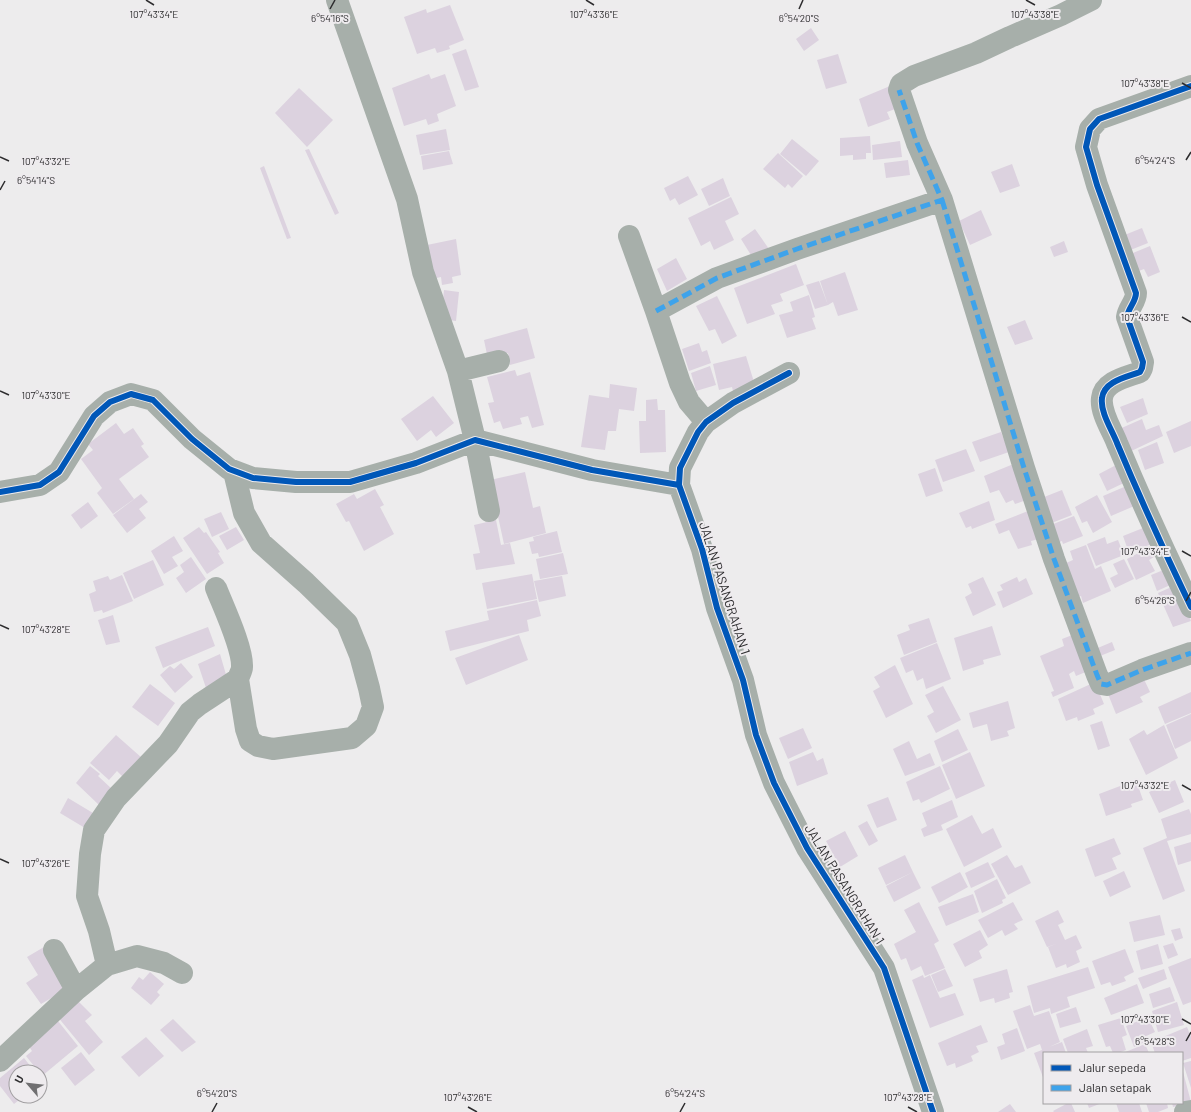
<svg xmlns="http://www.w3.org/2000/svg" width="1191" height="1112" viewBox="0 0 1191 1112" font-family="Barlow,sans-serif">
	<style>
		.building { fill: #dcd2df }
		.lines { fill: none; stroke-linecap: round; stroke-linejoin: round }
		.minor { stroke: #a7afaa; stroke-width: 22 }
		.quiet { stroke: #3ea3eb; stroke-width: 5; stroke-dasharray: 10 5; stroke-linecap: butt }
		.cycleway-casing { stroke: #eeebee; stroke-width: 8 }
		.cycleway { stroke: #0057b8; stroke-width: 6 }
		.ticks { fill: none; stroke: #2d2c2e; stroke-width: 1.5 }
		.labels { text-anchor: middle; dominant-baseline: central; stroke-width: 4; stroke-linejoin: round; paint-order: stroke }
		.street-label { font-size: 13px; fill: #2d2c2e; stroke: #eeebee }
		.ticks-label { font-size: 10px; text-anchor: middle; fill: #2d2c2e; stroke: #eeebee; stroke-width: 4; stroke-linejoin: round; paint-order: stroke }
	</style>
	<rect width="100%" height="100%" fill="#edeced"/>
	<path class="building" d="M450 5 464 40 449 46 450 49 437 53 435 48 417 54 404 17 426 9 427 13Z
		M811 28 819 40 804 51 796 39Z
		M466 49 479 87 465 91 452 54Z
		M838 54 847 83 826 89 817 60Z
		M429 74 431 79 445 74 456 106 437 114 439 121 428 125 426 119 404 126 392 88Z
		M890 86 898 108 887 112 890 119 868 127 859 99Z
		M299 88 333 120 307 147 275 113Z
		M446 129 450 150 420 155 416 135Z
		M870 136 871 153H866V159L853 160V155L840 156V138Z
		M792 139 819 161 806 176 780 154Z
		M900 141 902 157 873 160 872 145Z
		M309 149 339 213 335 215 305 150Z
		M449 151 453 164 423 170 421 156Z
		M778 153 803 176 792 188 788 184 785 188 763 169Z
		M908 160 910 175 886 178 884 163Z
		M1012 164 1020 186 1000 193 991 172Z
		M264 166 291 238 287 239 260 168Z
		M688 176 698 195 679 205 675 198 670 201 664 188Z
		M723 178 730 196 709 206 701 189Z
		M731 197 739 214 725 221 734 240 714 250 710 241 701 246 688 218Z
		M981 210 992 235 970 245 959 221Z
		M1142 228 1148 243 1128 251 1122 236Z
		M755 229 769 249 754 260 741 239Z
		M456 239 461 275 452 277 453 283 442 285 441 277 432 279 427 245Z
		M1064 241 1068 252 1054 257 1050 247Z
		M1150 246 1160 272 1148 277 1144 269 1133 273 1128 255Z
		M676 258 687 279 667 291 657 269Z
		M796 264 804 285 780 294 783 301 771 305 775 314 747 324 734 288Z
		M845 272 858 310 838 316 833 302 828 305 820 281Z
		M819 281 828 305 815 309 806 285Z
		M444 290 459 292 456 321 441 319Z
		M809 295 815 317 812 318 816 329 787 338 779 315 793 311 790 302Z
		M717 296 737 336 722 344 715 329 709 331 696 306Z
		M1025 320 1033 339 1015 345 1007 327Z
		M527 328 535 358 510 365 508 353 488 359 484 340Z
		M699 343 702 352 707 350 711 363 689 371 682 349Z
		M746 356 754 382 734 395 732 387 719 390 713 364Z
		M710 366 716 385 696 391 691 373Z
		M515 370 517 376 530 372 544 425 532 428 528 416 520 418 522 424 503 429 500 421 494 423 488 403 494 402 487 377Z
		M610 384 637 388 634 411 619 409 616 431H608L605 450 581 447 589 395 609 398Z
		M433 396 454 423 436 437 431 430 417 441 401 419Z
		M1143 398 1148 414 1127 423 1120 407Z
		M657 399 658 410H665L666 452 640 453 639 421H646V400Z
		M1142 419 1146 430 1159 425 1163 436 1127 453 1117 430Z
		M1191 421V446L1174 453 1166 432Z
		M116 423 124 434 133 428 144 444 141 446 149 457 119 479 134 499 113 514 97 493 102 488 81 459 93 450 88 444Z
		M1001 432 1009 452 980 462 972 442Z
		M1157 442 1164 463 1145 470 1138 450Z
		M966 449 975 471 943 482 935 460Z
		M1016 463 1029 499 1015 504 1013 500 1006 503 999 490 990 493 984 476Z
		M1118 464 1126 482 1107 491 1099 474Z
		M935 468 943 491 926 497 918 474Z
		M525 472 533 508 540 506 546 533 504 544 490 480Z
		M1131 484 1139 504 1111 516 1103 496Z
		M375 489 384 505 380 507 394 534 364 551 349 521 346 522 336 504 354 494 357 499Z
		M1062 490 1072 515 1049 524 1039 499Z
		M141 494 148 502 139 509 146 518 127 533 113 515Z
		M1097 495 1112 522 1093 533 1087 521 1082 523 1075 507Z
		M989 501 995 520 972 529 971 526 966 528 959 513Z
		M88 502 98 516 81 529 71 515Z
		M1028 511 1039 539 1031 541 1032 545 1018 549 1009 530 999 534 995 524Z
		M221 512 229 529 212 537 204 519Z
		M1074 516 1083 536 1063 544 1062 541 1054 544 1048 526Z
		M496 520 501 545 510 543 515 564 476 570 473 554 480 553 474 525Z
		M1148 526 1154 543 1129 553 1123 536Z
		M199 527 204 533 206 532 220 552 218 553 224 563 207 574 183 538Z
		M236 527 244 540 227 550 219 536Z
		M557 531 562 552 539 557 538 553 532 554 529 542 534 541 533 537Z
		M174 536 183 551 172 557 178 566 164 574 151 551Z
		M1105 537 1107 544 1118 540 1124 555 1096 566 1087 544Z
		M1086 545 1095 569 1101 566 1111 591 1083 603 1081 596 1074 598 1066 563 1073 560 1070 551Z
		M1152 546 1157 555 1149 560 1155 571 1136 580 1127 559Z
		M563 553 568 574 540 579 536 559Z
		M191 557 206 579 186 593 176 578 184 572 180 565Z
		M1124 559 1134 579 1115 588 1110 578 1118 574 1113 564Z
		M153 560 164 585 134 599 123 573Z
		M1171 567 1177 582 1157 591 1151 575Z
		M532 574 537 599 487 609 482 583Z
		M122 575 133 601 103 613 102 610 94 612 89 594 96 591 93 581 108 576 110 580Z
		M562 576 566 596 539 602 534 581Z
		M983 577 996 605 973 616 965 597 972 593 968 584Z
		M1017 577 1019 582 1026 578 1033 594 1003 608 997 592 1003 590 1000 585Z
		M1176 585 1191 621 1173 627 1158 593Z
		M537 600 541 616 527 620 529 631 450 651 445 631 489 620 487 611Z
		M113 615 120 642 106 645 98 620Z
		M929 618 937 642 904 655 897 635 910 630 908 625Z
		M992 626 1001 655 983 660 984 664 963 671 954 638Z
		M208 627 215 646 163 668 155 647Z
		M1080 632 1093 669 1076 676 1074 671 1069 674 1074 688 1053 697 1051 692 1054 691 1040 656 1064 646 1062 639Z
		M519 635 528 660 466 685 455 658Z
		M1112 642 1115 650 1095 658 1093 650Z
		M937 643 951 679 926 689 923 678 917 681 913 670 906 673 900 658Z
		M220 654 227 678 206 688 198 664Z
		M181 663 193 677 175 693 160 675 170 666 174 669Z
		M895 665 913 704 886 718 873 691 880 687 874 677Z
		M1141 673 1150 692 1140 697 1143 702 1116 714 1106 689Z
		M1095 682 1104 704 1093 709 1095 714 1078 721 1077 717 1066 721 1058 699Z
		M150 684 175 703 158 726 132 707Z
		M943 686 961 720 936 733 927 716 934 712 925 695Z
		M1191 692V713L1165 724 1158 707Z
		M1008 701 1015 728 1007 731 1009 736 991 741 987 724 973 728 969 713Z
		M1191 714V741L1175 749 1166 725Z
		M1102 721 1110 746 1098 750 1090 725Z
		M1164 725 1178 758 1146 775 1129 739 1144 730 1147 735Z
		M803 728 812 748 788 759 779 738Z
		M958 729 968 750 942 762 934 741Z
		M116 735 142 758 124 778 117 771 109 780 90 763Z
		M909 741 917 759 930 753 935 765 905 776 893 749Z
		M813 752 817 761 823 758 828 774 797 786 789 762Z
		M970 752 985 786 956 799 942 765Z
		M90 766 100 774 98 776 112 789 99 805 76 783Z
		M940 766 950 789 921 803 919 799 913 801 906 782Z
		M1136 780 1143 800 1131 804 1132 807 1106 816 1099 794Z
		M1175 780 1184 802 1159 813 1149 792Z
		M888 797 897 820 877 828 867 805Z
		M68 798 93 813 85 828 60 813Z
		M952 800 958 817 941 825 943 830 924 837 921 829 927 826 922 813Z
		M1189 809 1191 814V834L1167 841 1185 891 1163 900 1143 848 1167 838 1161 819Z
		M972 815 982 834 993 828 1002 847 964 867 946 829Z
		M867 821 878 841 869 846 858 826Z
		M845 831 858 856 840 867 826 841Z
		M1114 838 1121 854 1112 858 1117 869 1095 877 1085 849Z
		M1191 842V861L1178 865 1174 847Z
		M905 855 913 872 886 885 878 868Z
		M1007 855 1015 868 1022 865 1031 883 1008 895 991 864Z
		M988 862 995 877 971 888 965 873Z
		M1124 871 1131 887 1110 897 1103 881Z
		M913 872 921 888 894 902 886 886Z
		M960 872 968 887 939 903 931 887Z
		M997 879 1006 898 1002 900 1003 903 982 913 974 891Z
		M973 894 979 912 946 926 938 907Z
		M919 902 939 941 934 944 945 968 925 976 921 966 911 971 906 958 901 960 894 944 916 932 904 910Z
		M1013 902 1023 920 1014 924 1018 929 1005 936 1002 930 988 938 978 920Z
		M1058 910 1064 922 1058 925 1065 940 1076 935 1082 948 1076 951 1080 962 1067 968 1066 964 1056 968 1048 947 1056 944 1047 947 1035 921Z
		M1160 915 1165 935 1134 942 1129 922Z
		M1180 928 1183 938 1175 941 1171 930Z
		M980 930 988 945 979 951 982 958 965 967 953 944Z
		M1173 943 1178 955 1168 959 1163 946Z
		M1158 944 1163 964 1141 970 1136 951Z
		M44 947 70 987 41 1004 26 983 38 975 27 957Z
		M1125 949 1134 972 1124 977 1126 981 1112 986 1110 982 1101 985 1092 961Z
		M1191 958V1002L1183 1005 1168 967Z
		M1088 967 1095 988 1067 997 1070 1007 1051 1014 1050 1008 1034 1013 1027 986Z
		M945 969 953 986 938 992 931 975Z
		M1007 969 1013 992 1009 993 1010 998 995 1003 994 998 980 1002 973 979Z
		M1164 969 1167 979 1143 989 1138 978Z
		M150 972 164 984 157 992 160 995 151 1005 131 988 139 977 143 980Z
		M923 975 924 978 930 975 940 998 955 993 964 1015 930 1028 912 980Z
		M1137 984 1144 1003 1111 1015 1104 998Z
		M1170 987 1175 1001 1153 1008 1149 994Z
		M76 999 92 1015 85 1021 103 1042 89 1055 57 1016Z
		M1177 1002 1184 1025 1158 1032 1152 1011Z
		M1030 1005 1034 1016 1049 1011 1060 1042 1049 1047 1062 1042 1066 1053H1044V1080L1034 1053 1042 1050 1040 1044 1027 1049 1013 1011Z
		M1076 1007 1081 1022 1060 1028 1056 1014Z
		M1148 1017 1155 1032 1144 1037 1145 1042 1134 1047 1126 1026Z
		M1121 1018 1127 1035 1122 1037 1126 1050 1118 1053H1113L1110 1046 1106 1047 1098 1025Z
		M173 1019 196 1042 182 1052 160 1030Z
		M58 1021 78 1046 42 1076 26 1056 32 1051 28 1045Z
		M981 1025 988 1042 976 1046 979 1052 971 1056 973 1061 956 1068 955 1063 947 1066 938 1043Z
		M1187 1027 1191 1037V1058L1182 1061V1053H1155L1151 1042Z
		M1017 1028 1025 1051 1001 1060 997 1047 1005 1044 1002 1034Z
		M1087 1029 1093 1046 1086 1048 1088 1053H1068L1063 1039Z
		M146 1037 164 1056 139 1077 121 1057Z
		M1145 1044 1149 1053H1123Z
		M81 1052 95 1070 75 1086 61 1068Z
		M24 1058 35 1072H16V1096H24L14 1104 0 1086V1078Z
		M1191 1061V1088L1183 1063Z
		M1182 1068 1191 1102 1173 1107 1172 1103H1182Z
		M1068 1103H1071L1075 1112H1054L1053 1111Z
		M1087 1103H1102L1089 1108Z
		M1116 1103H1139L1142 1112H1119Z
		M1146 1103H1167L1168 1108 1158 1112H1149Z
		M1010 1104 1016 1112H998Z"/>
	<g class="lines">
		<path class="minor" d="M337 0 407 199 423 272 458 371 475 440 489 511
			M1191 86 1099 119 1090 129 1086 147 1097 185 1136 293C1136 302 1128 308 1127 317L1143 362 1142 368 1140 372C1127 377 1104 381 1102 398 1100 412 1112 430 1117 443 1140 498 1165 553 1191 607
			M942 200 1024 468 1054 559 1097 675 1101 684 1107 685 1142 670 1191 653
			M629 236 656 311 680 383 689 402 706 422
			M656 311 717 278 797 249 942 200 917 143 899 90 901 84 914 76 976 53 1010 37 1061 15 1091 0
			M458 371 499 361
			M789 373 733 403 706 422 698 432 680 468 679 485 702 549 717 608 743 680 756 735 774 783 807 848 884 968 933 1112
			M234 472 244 513 261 543 306 583 347 623 360 655 369 688 373 707 366 726 352 738 273 749 258 746 250 741 246 729 238 679
			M0 492 40 485 59 472 94 416 110 402 131 394 153 400 192 439 229 469 253 478 296 482H350L416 463 475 440 592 470 679 485
			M54 950 76 990
			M107 965 99 931 87 896 90 854 94 830 116 798 168 744 190 712 200 704 238 679C239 675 242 671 242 667 243 648 223 606 216 588
			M0 1061 76 990 107 965 137 956 164 963 182 973
			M1185 1112 1191 1111"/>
		<path class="quiet" d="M942 200 1024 468 1054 559 1097 675 1101 684 1107 685 1142 670 1191 653
			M656 311 717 278 797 249 942 200 917 143 899 90"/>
		<g class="cycleway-casing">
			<path id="cycleway" d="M1191 86 1099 119 1090 129 1086 147 1097 185 1136 293C1136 302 1128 308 1127 317L1143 362 1142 368 1140 372C1127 377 1104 381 1102 398 1100 412 1112 430 1117 443 1140 498 1165 553 1191 607
				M789 373 733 403 706 422 698 432 680 468 679 485 702 549 717 608 743 680 756 735 774 783 807 848 884 968 933 1112
				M0 492 40 485 59 472 94 416 110 402 131 394 153 400 192 439 229 469 253 478 296 482H350L416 463 475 440 592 470 679 485"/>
		</g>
		<use href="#cycleway" class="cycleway"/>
	</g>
	<path class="ticks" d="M146 0 154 5M586 0 594 5M1026 0 1035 5M330 9 335 0M799 9 803 0M1182 83 1191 88M0 157 9 161M1186 160 1191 152M0 190 5 181M1182 317 1191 322M0 391 9 395M1182 551 1191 556M1186 601 1191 592M0 625 9 629M1182 785 1191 790M0 859 9 863M1182 1019 1191 1024M1186 1041 1191 1032M468 1107 477 1112M908 1107 917 1112M212 1112 217 1103M680 1112 685 1103"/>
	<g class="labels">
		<g class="street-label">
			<text transform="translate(725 588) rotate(72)">JALAN PASANGRAHAN 1</text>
			<text transform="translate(845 884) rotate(58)">JALAN PASANGRAHAN 1</text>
		</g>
	</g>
	<g class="ticks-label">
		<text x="1035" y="18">107°43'38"E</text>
		<text x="154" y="18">107°43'34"E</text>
		<text x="594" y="18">107°43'36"E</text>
		<text x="330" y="22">6°54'16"S</text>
		<text x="799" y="22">6°54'20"S</text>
		<text x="1145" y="87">107°43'38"E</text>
		<text x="1155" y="164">6°54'24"S</text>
		<text x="46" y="165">107°43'32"E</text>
		<text x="36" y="184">6°54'14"S</text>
		<text x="1145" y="321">107°43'36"E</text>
		<text x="46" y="399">107°43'30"E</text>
		<text x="1145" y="555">107°43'34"E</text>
		<text x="1155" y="604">6°54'26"S</text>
		<text x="46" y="633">107°43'28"E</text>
		<text x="1145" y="789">107°43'32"E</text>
		<text x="46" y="867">107°43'26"E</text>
		<text x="1145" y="1023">107°43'30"E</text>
		<text x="1155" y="1045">6°54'28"S</text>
		<text x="217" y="1097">6°54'20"S</text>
		<text x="685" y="1097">6°54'24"S</text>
		<text x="468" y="1101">107°43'26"E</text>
		<text x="908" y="1101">107°43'28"E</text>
	</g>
	<rect x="1043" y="1052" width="140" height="52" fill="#eeebee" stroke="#a19fa1"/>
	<rect x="1051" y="1065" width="20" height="6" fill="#0057b8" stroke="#a19fa1"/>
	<text x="1079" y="1072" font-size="12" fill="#2d2c2e">Jalur sepeda</text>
	<rect x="1051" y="1085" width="20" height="6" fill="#3ea3eb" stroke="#a19fa1"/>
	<text x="1079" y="1092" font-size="12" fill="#2d2c2e">Jalan setapak</text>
	<g transform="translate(28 1084) rotate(298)"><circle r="19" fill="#eeebee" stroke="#a19fa1"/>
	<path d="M0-3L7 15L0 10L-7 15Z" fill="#706f71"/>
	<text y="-6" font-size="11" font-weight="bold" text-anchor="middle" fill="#2d2c2e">U</text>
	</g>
</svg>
